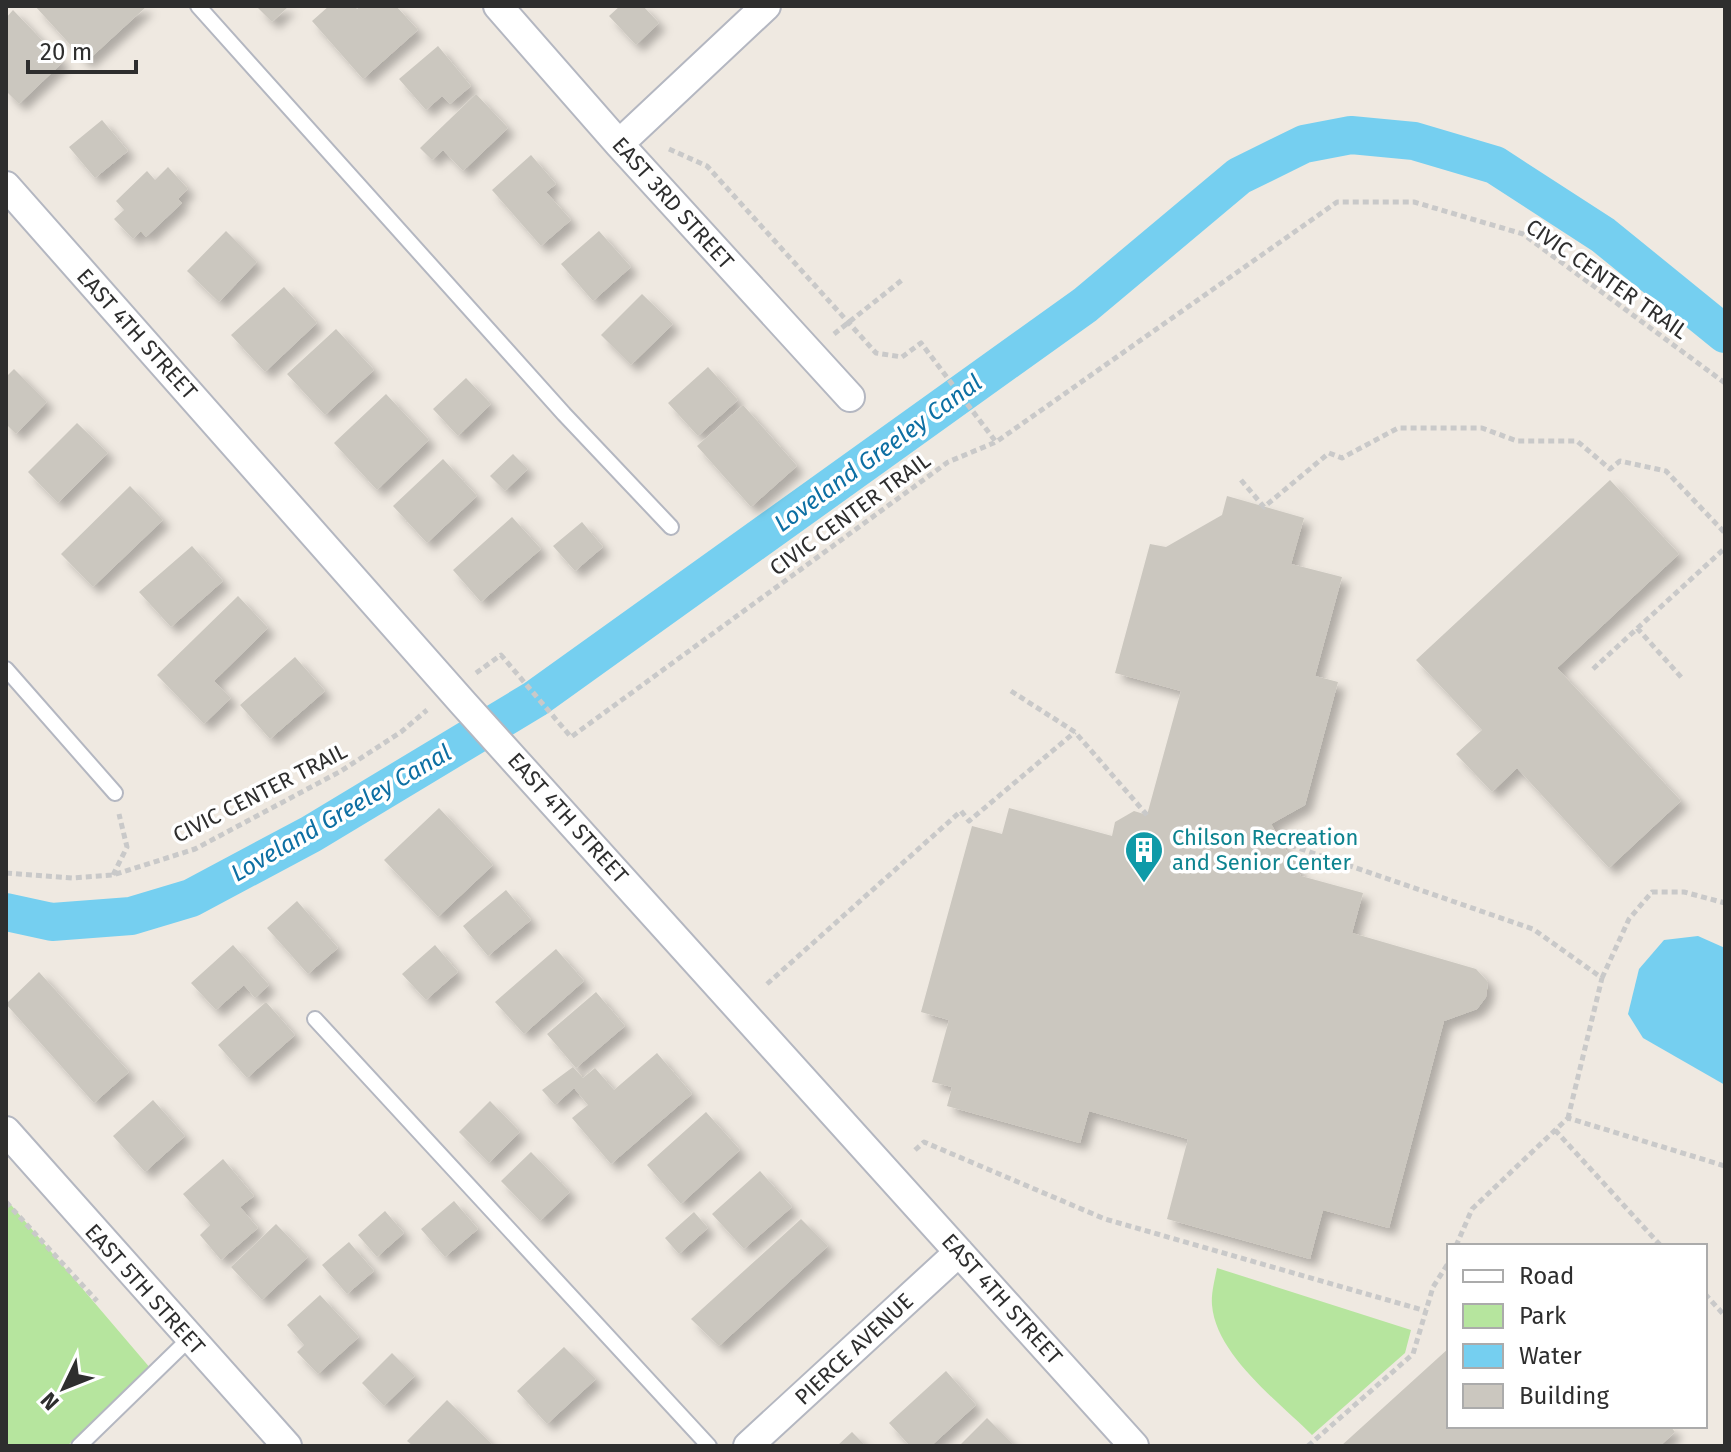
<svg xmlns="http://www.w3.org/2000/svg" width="1731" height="1452" viewBox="0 0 1731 1452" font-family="'Fira Sans',sans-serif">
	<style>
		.green { fill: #b6e59e }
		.water { fill: #75cff0 }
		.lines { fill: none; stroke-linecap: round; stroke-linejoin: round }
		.canal { stroke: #75cff0; stroke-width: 38 }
		.building { fill: #cbc7bf; filter: url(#shadow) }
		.lane-casing { stroke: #b4b7c1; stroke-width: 18 }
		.street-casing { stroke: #b4b7c1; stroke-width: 32 }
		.path { stroke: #c9c9c9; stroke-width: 5; stroke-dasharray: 6 4; stroke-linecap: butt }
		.lane { stroke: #fff; stroke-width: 14 }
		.street { stroke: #fff; stroke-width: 28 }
		.labels { text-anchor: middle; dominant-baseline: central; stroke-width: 7; stroke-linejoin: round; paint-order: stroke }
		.street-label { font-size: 22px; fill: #2e2e2e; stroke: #fff }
		.culture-label { font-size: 22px; fill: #0d838f; stroke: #fff; text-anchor: start }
		.water-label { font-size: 24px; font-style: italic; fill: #0d6fa3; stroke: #fff }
	</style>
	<defs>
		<filter id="shadow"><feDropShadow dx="7" dy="7" stdDeviation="4" flood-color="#0004"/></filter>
	</defs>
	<rect width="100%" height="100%" fill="#efe9e1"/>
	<path class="green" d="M6 1199 151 1369 67 1446H6Z
		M1217 1268 1411 1330 1405 1353 1312 1435C1278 1401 1216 1355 1212 1305 1211 1293 1215 1279 1217 1268Z"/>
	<path class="water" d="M1698 936 1725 948V1085L1643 1038 1628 1014 1639 969 1664 940Z"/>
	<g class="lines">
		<path class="canal" d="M6 912 52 922 131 916 191 898 311 834 535 699 1085 305 1239 176 1304 144 1351 135 1414 141 1495 165 1603 235 1725 334"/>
	</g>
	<path class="building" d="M35 6H147L86 62Z
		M256 6H289L272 22Z
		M329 6H355L357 9 360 6H396L418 30 363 79 312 21Z
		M620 6H643L659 23 636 45 609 16Z
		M13 10 63 62 19 104 6 91V18Z
		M438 46 471 86 450 104 442 96 426 110 399 79Z
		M476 94 508 128 463 171 443 150 432 160 420 148Z
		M102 120 128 151 95 178 69 147Z
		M531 155 556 184 546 192 571 220 541 246 492 190Z
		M168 167 188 189 178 199 182 203 146 237 141 231 133 239 114 219 124 210 116 201 147 171 155 180Z
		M226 231 257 262 219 302 187 271Z
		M599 231 631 267 593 301 561 264Z
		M284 287 317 323 265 372 231 335Z
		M642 294 673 324 631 365 601 335Z
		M336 329 374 370 325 415 287 374Z
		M708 367 738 400 698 436 668 403Z
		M14 369 47 402 16 434 6 424V377Z
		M466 378 491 404 458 436 433 409Z
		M386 394 429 440 377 490 334 443Z
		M743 405 797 466 751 507 697 446Z
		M77 423 108 453 58 503 28 472Z
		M513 454 528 469 505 491 490 476Z
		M443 459 477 496 427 543 393 506Z
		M1610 480 1679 554 1557 668 1681 801 1609 868 1517 768 1492 792 1456 754 1482 730 1416 660Z
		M130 486 163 520 93 587 61 554Z
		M1227 496 1304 518 1291 564 1342 577 1315 676 1338 682 1305 805 1271 824 1301 876 1363 893 1352 933 1476 969 1488 982 1486 997 1477 1009 1444 1021 1389 1228 1323 1210 1310 1259 1167 1219 1188 1139 1089 1111 1080 1143 947 1106 952 1087 932 1082 949 1020 921 1012 972 826 1002 834 1009 808 1112 836 1115 822 1134 811 1147 815 1181 691 1115 673 1150 544 1166 547 1222 515Z
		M512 517 541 549 481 602 453 570Z
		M582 522 603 547 575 571 553 546Z
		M192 546 223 581 171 627 139 592Z
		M238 596 268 628 214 681 231 698 204 724 157 675Z
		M295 657 325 691 270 739 240 705Z
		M439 808 493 865 438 917 384 860Z
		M506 890 531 920 488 956 463 926Z
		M297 901 338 948 308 974 267 928Z
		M233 945 269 985 255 998 244 985 216 1010 191 983Z
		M435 945 458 972 426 1000 402 974Z
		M556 949 584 981 524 1034 495 1002Z
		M39 972 129 1072 94 1103 6 1004Z
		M596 992 625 1026 576 1068 547 1034Z
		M266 1002 295 1035 247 1078 218 1045Z
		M657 1053 692 1094 611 1164 572 1118 588 1105 574 1088 555 1105 542 1090 573 1067 583 1078 595 1068 614 1090Z
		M153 1100 185 1136 145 1172 113 1136Z
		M490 1101 520 1132 489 1163 459 1132Z
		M706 1112 740 1150 681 1204 647 1165Z
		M531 1152 570 1192 540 1221 501 1181Z
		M223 1159 254 1196 240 1207 258 1228 221 1260 200 1235 210 1225 183 1194Z
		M760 1171 792 1207 744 1249 712 1214Z
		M454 1201 478 1229 445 1257 421 1229Z
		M385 1211 404 1233 377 1257 358 1235Z
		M694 1212 708 1228 679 1254 665 1238Z
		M801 1219 828 1246 719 1346 691 1319Z
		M276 1224 308 1257 262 1300 231 1267Z
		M349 1242 374 1271 347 1294 322 1265Z
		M320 1295 359 1337 318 1374 297 1352 304 1345 287 1325Z
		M564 1347 596 1379 547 1424 517 1391Z
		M1449 1348V1426H1670L1675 1432 1660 1446H1341Z
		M392 1353 415 1376 384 1406 362 1383Z
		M946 1371 976 1405 931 1446H910L889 1423Z
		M447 1400 494 1446H413L407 1441Z
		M987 1418 1015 1446H959Z
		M852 1432 866 1446H837Z"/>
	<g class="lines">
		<g class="lane-casing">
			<path id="lane" d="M198 6 564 414 671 527
				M6 669 115 793
				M315 1019 709 1446
				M79 1446 189 1339"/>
		</g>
		<g class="street-casing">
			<path id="street" d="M498 6 619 144 850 397
				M619 144 766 6
				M6 186 463 703 1134 1446
				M6 1131 287 1446
				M748 1446 959 1252"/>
		</g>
		<path class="path" d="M669 149 707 166 876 353 902 357 921 343 996 442
			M834 334 902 280
			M1241 480 1264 507 1329 453 1342 458 1398 428H1482L1517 441H1577L1610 469 1620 461 1666 471 1725 533
			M1637 628 1682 678
			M1593 669 1725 548
			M476 673 501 655 571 737 948 462 996 442 1337 202H1414L1523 234 1725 383
			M1011 691 1075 732 1147 815
			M1281 842 1533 929 1602 978 1568 1118
			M6 873 72 878 113 875 195 849 341 771 401 732 427 710
			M113 875 127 847 119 814
			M1602 978 1629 919 1652 892H1684L1725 903
			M767 984 961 811 969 821 1075 732
			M1555 1130 1661 1246
			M915 1150 924 1142 1105 1219 1426 1311
			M6 1202 97 1301
			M1456 1246 1472 1209 1568 1118 1725 1166
			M1705 1294 1725 1316
			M1308 1446 1413 1354 1433 1287 1449 1262"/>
		<use href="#lane" class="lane"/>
		<use href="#street" class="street"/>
	</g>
	<defs>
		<g id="building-pin" transform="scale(2)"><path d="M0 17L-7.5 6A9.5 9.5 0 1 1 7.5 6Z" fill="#0f9aa8" stroke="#fff"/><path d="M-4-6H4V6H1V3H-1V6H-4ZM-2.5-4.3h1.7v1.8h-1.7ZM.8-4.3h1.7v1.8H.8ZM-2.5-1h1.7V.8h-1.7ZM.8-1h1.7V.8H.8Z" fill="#fff"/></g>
	</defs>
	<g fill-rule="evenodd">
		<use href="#building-pin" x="1144" y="850"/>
	</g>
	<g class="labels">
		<g class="street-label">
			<text transform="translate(673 203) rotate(48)">EAST 3RD STREET</text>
			<text transform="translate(1607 279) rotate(35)">CIVIC CENTER TRAIL</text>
			<text transform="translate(137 334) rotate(48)">EAST 4TH STREET</text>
			<text transform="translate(850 514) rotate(-36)">CIVIC CENTER TRAIL</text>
			<text transform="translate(260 793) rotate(-27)">CIVIC CENTER TRAIL</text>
			<text transform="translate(568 818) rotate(48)">EAST 4TH STREET</text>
			<text transform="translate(145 1289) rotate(48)">EAST 5TH STREET</text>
			<text transform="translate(1002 1299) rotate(48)">EAST 4TH STREET</text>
			<text transform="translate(854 1349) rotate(-43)">PIERCE AVENUE</text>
		</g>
		<g class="culture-label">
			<text x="1172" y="837">Chilson Recreation<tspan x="1172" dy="25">and Senior Center</tspan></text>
		</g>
		<g class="water-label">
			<text transform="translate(878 453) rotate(-36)">Loveland Greeley Canal</text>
			<text transform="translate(341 813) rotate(-30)">Loveland Greeley Canal</text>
		</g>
	</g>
	<rect width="1731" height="1452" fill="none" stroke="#2e2e2e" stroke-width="16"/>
	<rect x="1447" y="1244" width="260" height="184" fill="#ffffff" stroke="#ababab" stroke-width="2"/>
	<rect x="1463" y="1270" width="40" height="12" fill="#ffffff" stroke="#ababab" stroke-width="2"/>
	<text x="1519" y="1284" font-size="24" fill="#2e2e2e">Road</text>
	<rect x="1463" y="1304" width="40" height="24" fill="#b6e59e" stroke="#ababab" stroke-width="2"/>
	<text x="1519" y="1324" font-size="24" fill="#2e2e2e">Park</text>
	<rect x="1463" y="1344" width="40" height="24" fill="#75cff0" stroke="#ababab" stroke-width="2"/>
	<text x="1519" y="1364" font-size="24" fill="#2e2e2e">Water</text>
	<rect x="1463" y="1384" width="40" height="24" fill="#cbc7bf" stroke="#ababab" stroke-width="2"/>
	<text x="1519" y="1404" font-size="24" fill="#2e2e2e">Building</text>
	<g transform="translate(64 1388) rotate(227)" stroke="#ffffff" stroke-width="6" paint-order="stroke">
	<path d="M0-6L14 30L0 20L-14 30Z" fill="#2e2e2e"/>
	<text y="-12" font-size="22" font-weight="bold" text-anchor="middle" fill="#2e2e2e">N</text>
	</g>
	<path d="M28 60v12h108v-12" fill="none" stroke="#2e2e2e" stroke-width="4"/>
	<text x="40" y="60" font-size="24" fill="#2e2e2e" stroke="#ffffff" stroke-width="6" paint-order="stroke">20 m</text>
</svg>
